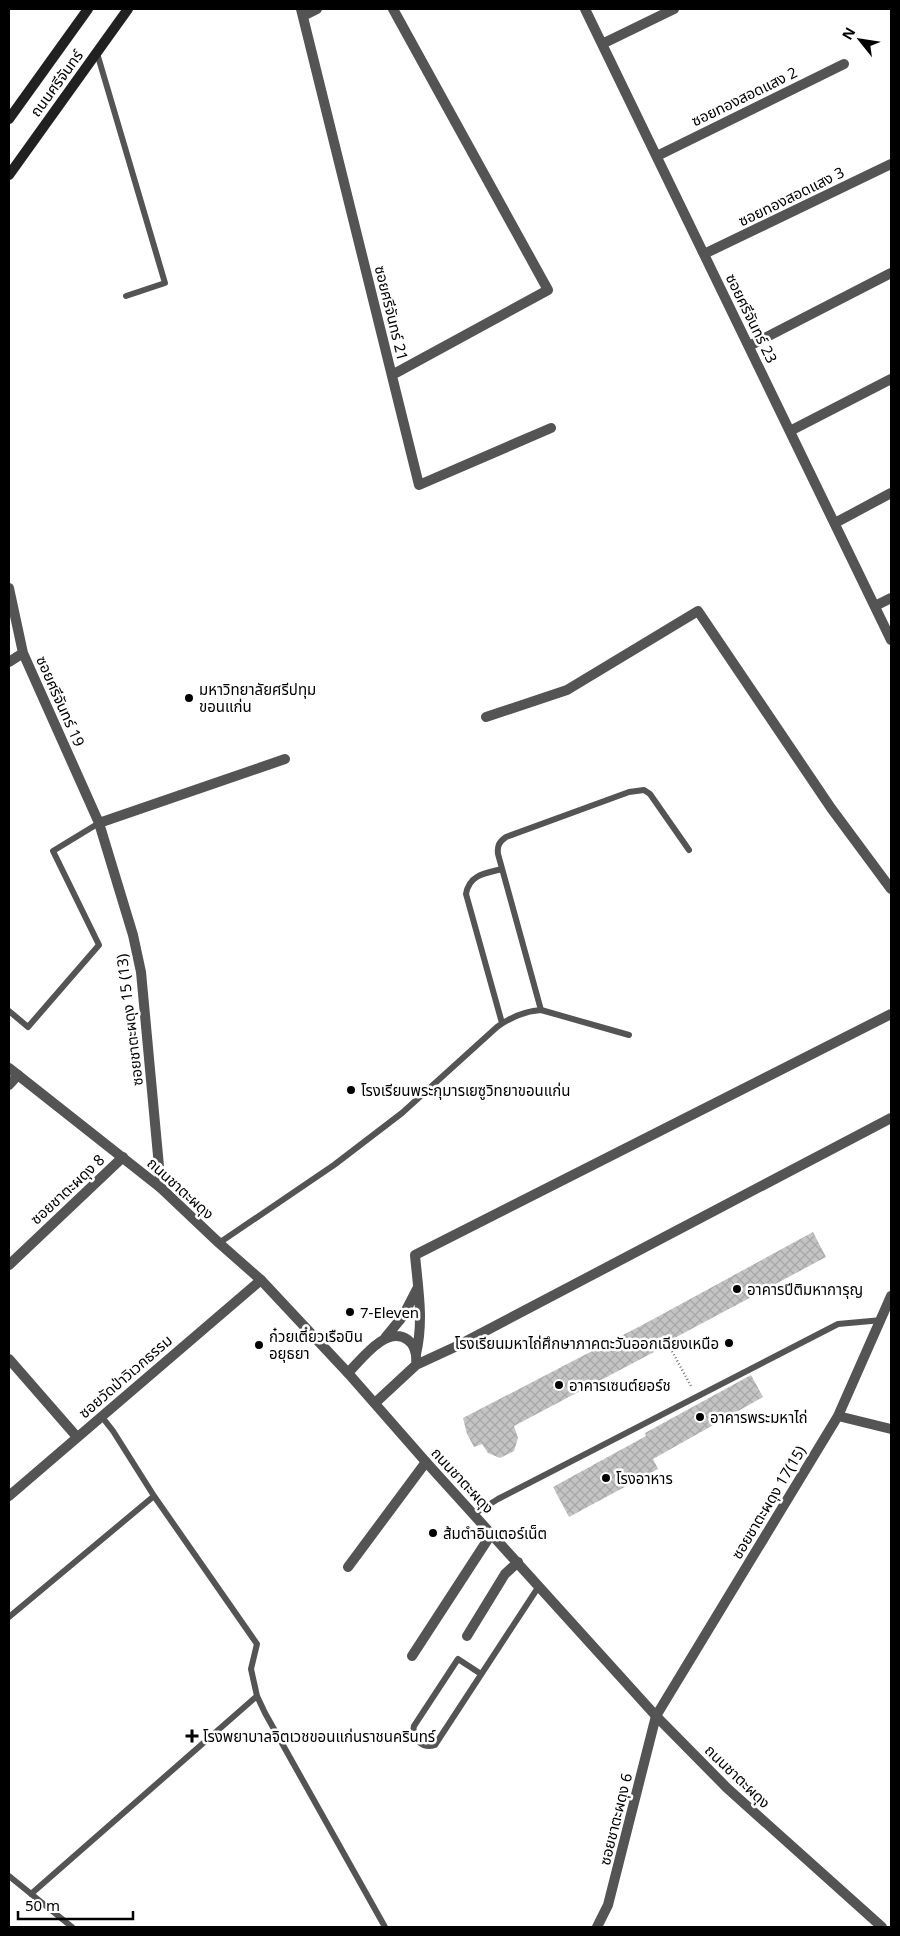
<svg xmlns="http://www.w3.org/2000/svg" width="900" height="1936" viewBox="0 0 900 1936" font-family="'Noto Sans','Noto Sans Thai',sans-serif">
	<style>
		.building { fill: url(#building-cross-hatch) }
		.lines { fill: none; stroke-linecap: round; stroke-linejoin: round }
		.path { stroke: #767676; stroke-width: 2.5; stroke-dasharray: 1 2.5; stroke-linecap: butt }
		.service { stroke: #545454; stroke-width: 6 }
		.minor { stroke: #545454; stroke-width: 10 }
		.tertiary { stroke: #545454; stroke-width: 10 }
		.secondary { stroke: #212121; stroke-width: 10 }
		.poi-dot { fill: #000; stroke: #fff; stroke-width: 2 }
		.labels { text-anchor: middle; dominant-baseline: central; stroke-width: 5; stroke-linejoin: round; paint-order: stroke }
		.street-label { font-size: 15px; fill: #000; stroke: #fff }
		.poi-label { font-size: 15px; fill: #000; stroke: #fff; text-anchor: start }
	</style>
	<defs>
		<pattern id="building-cross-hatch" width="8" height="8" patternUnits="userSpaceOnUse" patternTransform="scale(1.25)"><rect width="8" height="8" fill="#c4c4c4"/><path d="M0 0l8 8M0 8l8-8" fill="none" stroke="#a7a7a7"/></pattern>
	</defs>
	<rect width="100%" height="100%" fill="#fff"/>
	<path class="building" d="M813 1232 826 1257 667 1342 653 1350 654 1352 514 1426 518 1438 514 1451 500 1458 488 1453 482 1444 474 1447 467 1434 463 1418 648 1322Z
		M751 1375 763 1397 653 1459 658 1469 569 1517 553 1487 646 1436 645 1433Z"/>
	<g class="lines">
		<path class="path" d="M667 1342 692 1388"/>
		<path class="service" d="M97 53 165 283 126 296
			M502 869C485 873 469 875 466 894L502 1023
			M541 1010 498 854C497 846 499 842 506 837L629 792 644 790 650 794 689 850
			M9 1011 28 1027 99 945 53 851 99 823
			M219 1243 334 1165 402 1113 497 1027C511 1017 524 1011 541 1010L629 1035
			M102 1417 113 1431 154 1496 257 1644 251 1669 257 1696 265 1713 385 1927
			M474 1514 498 1499 838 1324 882 1320
			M9 1617 154 1496
			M481 1674 458 1659 414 1726C411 1739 423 1749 435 1745L539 1586
			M9 1876 72 1927
			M31 1894 257 1696"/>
		<path class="minor" d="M301 9 419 485 551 428
			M585 9 891 640
			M303 16 317 9
			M602 44 674 9
			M657 156 844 64
			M704 254 891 164
			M749 346 891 273
			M392 375 548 290 393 9
			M790 431 891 379
			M835 523 891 493
			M9 588 23 653 99 823 133 935 141 972 161 1188
			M875 606 891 598
			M9 662 23 653
			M486 717 567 690 698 611 831 808 891 889
			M99 823 285 759
			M9 1085 18 1075
			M9 1265 123 1157
			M385 1338 403 1316 417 1289
			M416 1354C424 1320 418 1289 415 1255L891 1014
			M9 1359 77 1437
			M416 1365 457 1346 891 1118
			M348 1373C361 1360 387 1324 408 1340 416 1346 417 1355 416 1365L375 1403
			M838 1416 891 1429
			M9 1496 261 1280
			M348 1567 426 1462
			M467 1636 505 1574 518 1562
			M412 1656 492 1533
			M597 1927 608 1905 656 1716 838 1416 891 1296"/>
		<path class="tertiary" d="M9 1068 161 1188 219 1243 261 1280 348 1373 426 1462 656 1716 727 1788 882 1927"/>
		<path class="secondary" d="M9 119 88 9
			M9 175 128 9"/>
	</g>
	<g class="poi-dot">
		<circle cx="189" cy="698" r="5"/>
		<circle cx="351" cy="1090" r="5"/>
		<circle cx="737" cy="1289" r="5"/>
		<circle cx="350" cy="1312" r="5"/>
		<circle cx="729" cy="1343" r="5"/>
		<circle cx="259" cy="1345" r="5"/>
		<circle cx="559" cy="1385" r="5"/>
		<circle cx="700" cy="1417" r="5"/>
		<circle cx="606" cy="1478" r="5"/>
		<circle cx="433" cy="1533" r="5"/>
		<path d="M189.5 1728.5h5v5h5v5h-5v5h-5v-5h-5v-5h5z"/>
	</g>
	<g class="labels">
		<g class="street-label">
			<text transform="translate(56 83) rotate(-54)">ถนนศรีจันทร์</text>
			<text transform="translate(744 96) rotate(-26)">ซอยทองสอดแสง 2</text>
			<text transform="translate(791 196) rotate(-26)">ซอยทองสอดแสง 3</text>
			<text transform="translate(392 313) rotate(76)">ซอยศรีจันทร์ 21</text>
			<text transform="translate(752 318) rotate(64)">ซอยศรีจันทร์ 23</text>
			<text transform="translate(61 701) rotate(66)">ซอยศรีจันทร์ 19</text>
			<text transform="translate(129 1020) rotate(-97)">ซอยชาตะผดุง 15 (13)</text>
			<text transform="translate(181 1188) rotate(42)">ถนนชาตะผดุง</text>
			<text transform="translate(67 1189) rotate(-43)">ซอยชาตะผดุง 8</text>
			<text transform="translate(125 1376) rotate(-41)">ซอยวัดป่าวิเวกธรรม</text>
			<text transform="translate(463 1480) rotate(47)">ถนนชาตะผดุง</text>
			<text transform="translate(768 1502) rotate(-59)">ซอยชาตะผดุง 17(15)</text>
			<text transform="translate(738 1776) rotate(44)">ถนนชาตะผดุง</text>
			<text transform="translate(615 1819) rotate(-76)">ซอยชาตะผดุง 6</text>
		</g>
		<g class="poi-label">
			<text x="199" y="689">มหาวิทยาลัยศรีปทุม<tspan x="199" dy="17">ขอนแก่น</tspan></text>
			<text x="361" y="1090">โรงเรียนพระกุมารเยซูวิทยาขอนแก่น</text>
			<text x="747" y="1289">อาคารปีติมหาการุญ</text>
			<text x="360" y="1312">7-Eleven</text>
			<text x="269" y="1336">ก๋วยเตี๋ยวเรือบิน<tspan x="269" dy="17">อยุธยา</tspan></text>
			<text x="719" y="1343" text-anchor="end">โรงเรียนมหาไถ่ศึกษาภาคตะวันออกเฉียงเหนือ</text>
			<text x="569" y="1385">อาคารเซนต์ยอร์ช</text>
			<text x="710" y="1417">อาคารพระมหาไถ่</text>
			<text x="616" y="1478">โรงอาหาร</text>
			<text x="443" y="1533">ส้มตำอินเตอร์เน็ต</text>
			<text x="203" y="1736">โรงพยาบาลจิตเวชขอนแก่นราชนครินทร์</text>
		</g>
	</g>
	<rect width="900" height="1936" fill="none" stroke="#000000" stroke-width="20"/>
	<g transform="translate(860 40) rotate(300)" stroke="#ffffff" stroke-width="4" paint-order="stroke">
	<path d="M0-4L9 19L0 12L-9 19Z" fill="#000000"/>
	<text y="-8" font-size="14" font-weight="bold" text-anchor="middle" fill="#000000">N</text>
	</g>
	<path d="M18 1911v8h115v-8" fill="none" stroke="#000000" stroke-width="2.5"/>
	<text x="25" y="1911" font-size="15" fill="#000000" stroke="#ffffff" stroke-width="4" paint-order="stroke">50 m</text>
</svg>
